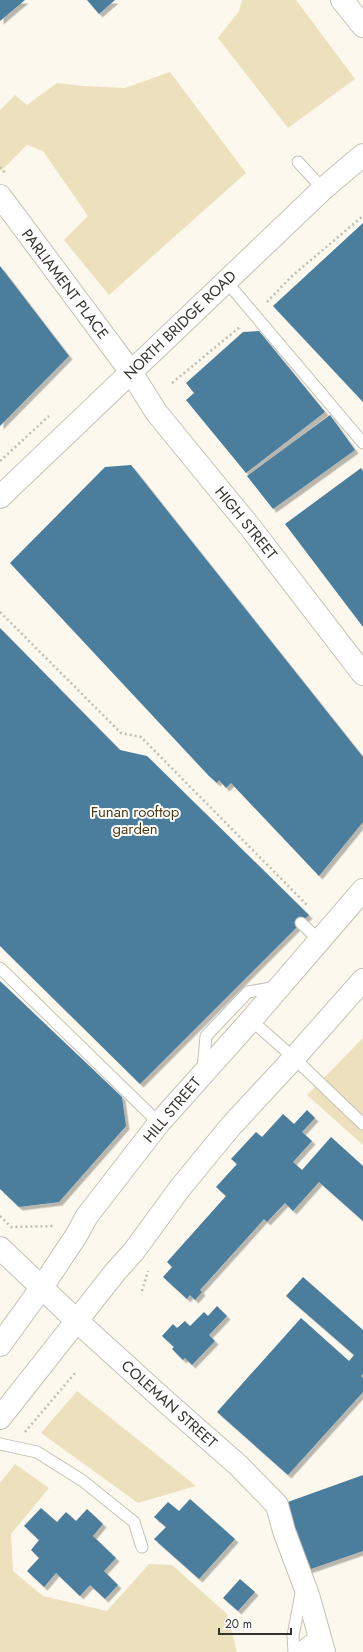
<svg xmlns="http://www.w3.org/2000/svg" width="363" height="1652" viewBox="0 0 363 1652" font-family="Jost,sans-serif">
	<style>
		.green { fill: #ece0bd }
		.building { fill: #4b7d9c; filter: url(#shadow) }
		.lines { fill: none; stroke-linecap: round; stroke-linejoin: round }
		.lane-casing { stroke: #c5c2b7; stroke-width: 13 }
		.street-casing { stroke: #c5c2b7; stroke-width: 24 }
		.secondary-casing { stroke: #c5c2b7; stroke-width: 24 }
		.primary-casing { stroke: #c5c2b7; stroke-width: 24 }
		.path { stroke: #bfbcb3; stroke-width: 2.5; stroke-dasharray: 2 3; stroke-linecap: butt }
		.lane { stroke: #fff; stroke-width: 11 }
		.street { stroke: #fff; stroke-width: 22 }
		.secondary { stroke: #fff; stroke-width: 22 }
		.primary { stroke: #fff; stroke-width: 22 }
		.labels { text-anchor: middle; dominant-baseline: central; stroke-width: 4; stroke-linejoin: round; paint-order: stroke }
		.street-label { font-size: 15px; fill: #34322e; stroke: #fff }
		.park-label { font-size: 15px; fill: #4c3e14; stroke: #fff }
	</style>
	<defs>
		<filter id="shadow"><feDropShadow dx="3.5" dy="3.5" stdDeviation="0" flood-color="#0004"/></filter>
	</defs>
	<rect width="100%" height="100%" fill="#fcf8ed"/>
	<path class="green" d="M242 0H296L355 79 288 128 218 38 239 11Z
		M170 72 246 173 109 295 64 240 88 216 43 151 27 145 1 171 0 170V110L15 95 27 105 57 83 84 86 125 88Z
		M363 1038V1145L307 1095Z
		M77 1391 196 1486 138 1503 41 1433Z
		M15 1464 49 1488 11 1534 13 1571 43 1596 107 1611 149 1564 172 1565 227 1614 237 1652H0V1483Z"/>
	<path class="building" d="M0 0H25L0 21Z
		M87 0H115L99 14Z
		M363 223V402L273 306Z
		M0 266 69 356 0 426Z
		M259 331 325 412 246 473 186 400 194 393 186 383 243 332Z
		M330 415 355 450 273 509 247 476Z
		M131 465 363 757V822L319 876 231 783 226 788 219 780 217 783 209 776 10 563 105 467Z
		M361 468 363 471V627L285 524Z
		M0 628 120 750 147 756 309 915 140 1084 0 946Z
		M0 981 122 1097 126 1126 59 1202 19 1207 0 1189Z
		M307 1110 315 1118 302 1132 312 1141 293 1162 302 1170 331 1137 363 1166V1221L319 1182 293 1211 285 1203 267 1222 264 1219 200 1290 202 1292 195 1300 190 1295 187 1299 163 1277 172 1267 167 1262 226 1196 216 1187 237 1164 231 1159 256 1132 262 1137 283 1114 294 1124Z
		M303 1277 363 1330V1374L361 1376 363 1378V1392L288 1475 217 1412 301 1318 349 1361 354 1355 286 1296Z
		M217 1306 227 1316 209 1335 215 1341 192 1365 185 1358 183 1360 172 1349 174 1347 162 1336 173 1324 177 1328 185 1321 190 1326 204 1312 208 1316Z
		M363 1475V1551L308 1570 285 1503Z
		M190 1499 235 1539 199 1579 154 1539 166 1527 154 1517 168 1502 179 1511Z
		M41 1508 57 1522 66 1512 76 1521 87 1509 103 1524 93 1536 116 1558 104 1571 118 1585 105 1599 90 1585 80 1596 56 1573 44 1587 27 1571 39 1558 31 1550 39 1540 24 1526Z
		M240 1579 255 1592 238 1611 223 1598Z"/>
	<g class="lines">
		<g class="lane-casing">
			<path id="lane" d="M298 162 323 189
				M226 281 363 443
				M301 923 319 940
				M0 968 159 1123
				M251 1020 294 1058 363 1124
				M203 1070 206 1036 248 992 277 987
				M0 1444 37 1452 83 1481 134 1522 142 1547
				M294 1652 293 1636 302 1588"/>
		</g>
		<g class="street-casing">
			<path id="street" d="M342 0 363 26
				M77 1321 165 1401 238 1465 277 1505 284 1531 308 1595 324 1652
				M304 1652 320 1639"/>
		</g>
		<g class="secondary-casing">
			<path id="secondary" d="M0 196 131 372 156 412 250 527 363 674
				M0 497 323 189 363 155
				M0 1248 77 1321"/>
		</g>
		<g class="primary-casing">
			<path id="primary" d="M0 1345 42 1287 76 1236 87 1216 159 1123 251 1020 363 890
				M0 1418 116 1271 134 1251 180 1188 231 1126 294 1058 363 980"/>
		</g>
		<path class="path" d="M0 167 5 173
			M267 302 292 276 363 216
			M172 383 241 326
			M0 461 49 416
			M0 612 121 733 141 737 308 906
			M0 1216 11 1227 55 1226
			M142 1291 148 1271
			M25 1432 75 1373"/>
		<use href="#lane" class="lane"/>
		<use href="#street" class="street"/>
		<use href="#secondary" class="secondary"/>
		<use href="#primary" class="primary"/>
	</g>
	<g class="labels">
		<g class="street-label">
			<text transform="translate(65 284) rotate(53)">PARLIAMENT PLACE</text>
			<text transform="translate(180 325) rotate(-44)">NORTH BRIDGE ROAD</text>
			<text transform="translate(246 523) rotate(51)">HIGH STREET</text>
			<text transform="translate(172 1110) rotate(-50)">HILL STREET</text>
			<text transform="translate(169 1404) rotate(42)">COLEMAN STREET</text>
		</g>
		<g class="park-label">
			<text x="135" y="812">Funan rooftop<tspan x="135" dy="17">garden</tspan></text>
		</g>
	</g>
	<path d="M219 1628v6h72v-6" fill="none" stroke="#34322e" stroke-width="2"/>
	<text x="225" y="1628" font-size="12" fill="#34322e" stroke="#ffffff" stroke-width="3" paint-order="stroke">20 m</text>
</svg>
